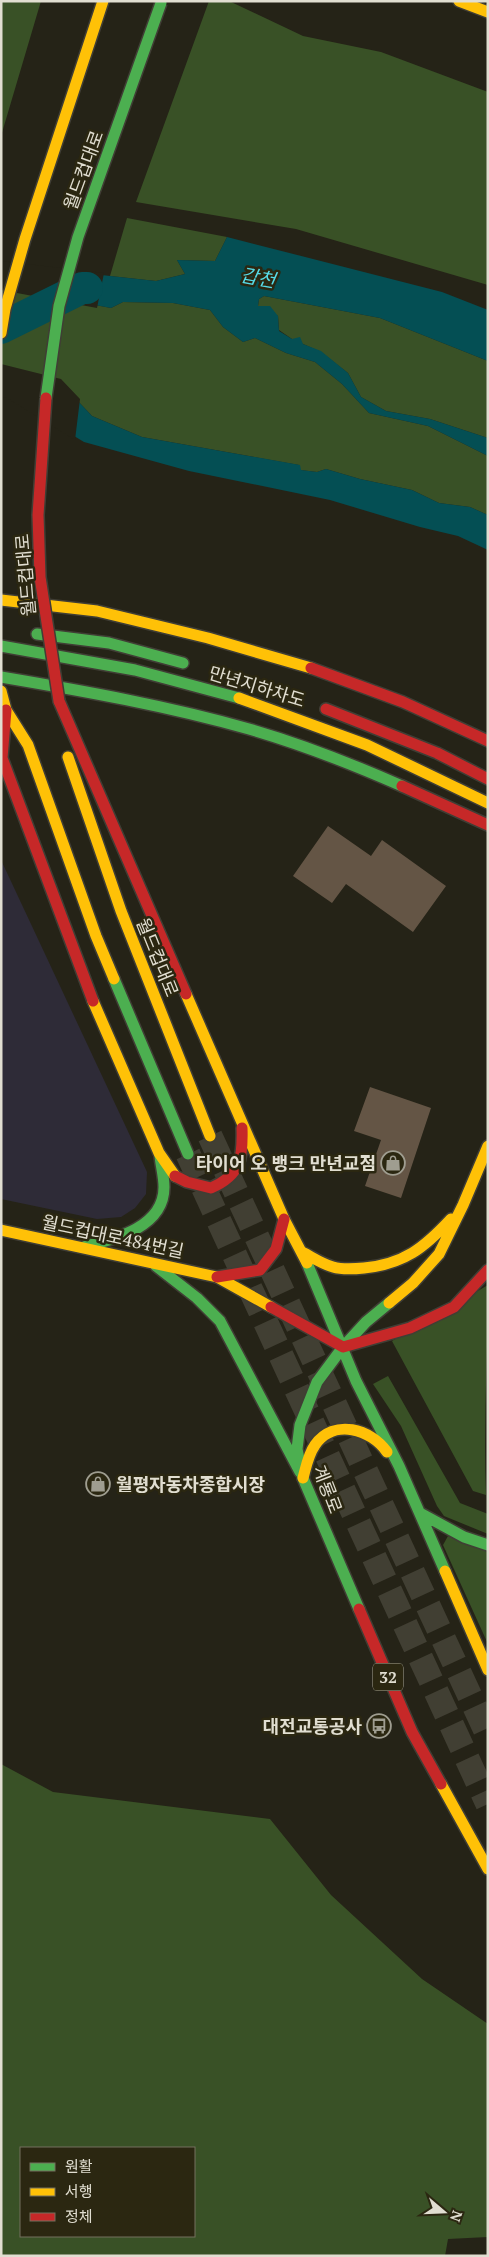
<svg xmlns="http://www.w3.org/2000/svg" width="489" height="2257" viewBox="0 0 489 2257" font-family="'PT Serif','Noto Sans KR',serif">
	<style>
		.commercial { fill: #2e2b37 }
		.green { fill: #395126; fill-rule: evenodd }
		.water { fill: #044f54 }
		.pier { fill: #252317 }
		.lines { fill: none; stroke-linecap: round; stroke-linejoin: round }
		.river { stroke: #044f54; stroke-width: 32 }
		.building { fill: #645545 }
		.secondary-tunnel { stroke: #413f33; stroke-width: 25; stroke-dasharray: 25 12; stroke-linecap: butt }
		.fast-casing { stroke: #403e35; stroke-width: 14 }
		.slow-casing { stroke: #403e35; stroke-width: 14 }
		.jam-casing { stroke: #403e35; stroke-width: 14 }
		.fast { stroke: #4caf50; stroke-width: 11 }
		.slow { stroke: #ffc107; stroke-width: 11 }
		.jam { stroke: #c62828; stroke-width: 11 }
		.fast-bridge-casing { stroke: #403e35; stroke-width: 14; stroke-linecap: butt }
		.jam-bridge-casing { stroke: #403e35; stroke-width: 14; stroke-linecap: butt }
		.fast-bridge { stroke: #4caf50; stroke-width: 11 }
		.jam-bridge { stroke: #c62828; stroke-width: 11 }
		.labels { text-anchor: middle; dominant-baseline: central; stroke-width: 5; stroke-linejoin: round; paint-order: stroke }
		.shield { fill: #2b2711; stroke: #aaa797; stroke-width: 1 }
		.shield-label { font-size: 16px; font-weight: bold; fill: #e1ded1 }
		.street-label { font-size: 18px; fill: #e1ded1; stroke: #2b2711 }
		.poi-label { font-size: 18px; font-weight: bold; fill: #e1ded1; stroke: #2b2711; text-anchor: end }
		.water-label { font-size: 19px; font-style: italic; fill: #56dbe8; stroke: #2b2711 }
	</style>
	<rect width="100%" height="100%" fill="#252317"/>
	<path class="commercial" d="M1 860 147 1172 146 1194 135 1208 121 1217 97 1219 1 1199Z"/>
	<path class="green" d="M1 1H41L1 136Z
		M209 1H229L303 36 381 52 488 92V285L296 229 136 202Z
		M127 218 227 237 215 261 177 260 185 274 156 281 110 276Z
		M1 287 111 308 123 302 173 303 210 310 223 327 243 342 255 338 286 353 315 362 342 384 369 413 428 426 488 456V515L470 507 439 503 412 490 360 479 326 469 317 472 300 470 299 465 142 437 92 416 60 382 1 366Z
		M264 296 380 318 488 361V438L430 419 386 411 361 397 348 373 321 352 292 339 279 330 278 316 258 306 259 299Z
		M488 1285C488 1355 483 1425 486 1495L473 1491 392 1341Z
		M388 1376 460 1503 488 1514V1534L444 1516 437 1506 401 1426 373 1384Z
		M448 1536 488 1550V1644L443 1545Z
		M1 1764 53 1792 270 1819 331 1895 422 1979 488 2024V2237L448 2239 445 2256H1ZM21 2148H194V2236H21Z"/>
	<path class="water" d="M227 237 442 292 488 310V361L380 318 264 296 259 299 258 306H270L278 316 279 331 292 339 300 337 303 344 321 351 348 373 361 397 386 411 430 419 488 438V456L428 426 369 413 342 384 315 362 286 353 255 338 243 342 223 327 210 310 173 303 123 302 111 308 1 287V264L156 281 185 274 177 260 215 261Z
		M1 366 60 382 92 416 142 437 300 465 301 470 317 472 326 469 360 479 412 490 439 503 470 507 488 515V550L458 536 420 527 330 500 189 471 84 442 8 396Z"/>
	<path class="pier" d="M1 261 104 273 97 308 1 290Z
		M1 364 61 379 80 399 75 440 7 398 1 397Z"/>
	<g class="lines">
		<path class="river" d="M1 328 82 288H87"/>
	</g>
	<path class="building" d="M328 826 371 856 382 840 446 886 413 932 346 884 332 903 293 876Z
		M370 1087 431 1108 401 1198 365 1186 381 1140 354 1131Z"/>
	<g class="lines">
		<path class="secondary-tunnel" d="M210 1136 488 1735
			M188 1154 488 1804"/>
		<g class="fast-casing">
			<path id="fast" d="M37 634 109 643 183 663
				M1 646 135 670 239 698
				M1 677C84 691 168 706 249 729 301 744 352 764 402 786
				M114 979 188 1154
				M86 1246C116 1239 164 1227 164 1187 164 1177 161 1166 160 1156
				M307 1263 356 1381 399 1466 445 1571
				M156 1266 197 1298 220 1321 300 1472
				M420 1513 464 1537 488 1545
				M359 1609 303 1478 297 1449 300 1425 317 1382 343 1347 366 1322 389 1303"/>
		</g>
		<g class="slow-casing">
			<path id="slow" d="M459 1 488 12
				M1 333 5 309 25 239 103 1
				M1 600 97 611 208 638 311 668
				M1 691 6 710 28 745 96 936 114 979
				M239 698 367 745 488 803
				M68 757 121 911 210 1136
				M186 994 284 1219 307 1263
				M93 1001 159 1153 175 1176
				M1 1230 217 1277 271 1307
				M302 1252C312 1257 322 1264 333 1267 343 1270 354 1269 364 1268 404 1264 424 1248 451 1219
				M389 1303 413 1283 439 1254 463 1205 488 1146
				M303 1478C306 1467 308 1455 315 1445 334 1418 371 1429 387 1452
				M445 1571 488 1670
				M441 1784 488 1869"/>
		</g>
		<g class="jam-casing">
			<path id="jam" d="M311 668 403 702 488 741
				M59 701 186 994
				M326 709 437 753 488 779
				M6 710 2 758 93 1001
				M402 786 488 825
				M175 1176 187 1182 211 1188C241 1175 243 1158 242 1128
				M217 1277 260 1270 276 1249 284 1219
				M271 1307 343 1347 410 1328 454 1307 488 1270
				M359 1609 412 1732 441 1784"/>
		</g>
		<use href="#fast" class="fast"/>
		<use href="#slow" class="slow"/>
		<use href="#jam" class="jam"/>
		<g class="fast-bridge-casing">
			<path id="fast-bridge" d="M46 398 59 306 78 237 161 3"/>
		</g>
		<g class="jam-bridge-casing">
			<path id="jam-bridge" d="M46 398 38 515 40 577 59 701"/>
		</g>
		<use href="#fast-bridge" class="fast-bridge"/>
		<use href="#jam-bridge" class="jam-bridge"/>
	</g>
	<defs>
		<g id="shop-ring" transform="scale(1.25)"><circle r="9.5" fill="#2b2711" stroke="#9f9d90" stroke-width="1.5"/><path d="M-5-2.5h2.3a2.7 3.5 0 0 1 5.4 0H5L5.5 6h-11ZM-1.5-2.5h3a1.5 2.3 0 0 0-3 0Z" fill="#9f9d90"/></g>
		<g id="bus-ring" transform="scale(1.25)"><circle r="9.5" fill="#2b2711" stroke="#9f9d90" stroke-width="1.5"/><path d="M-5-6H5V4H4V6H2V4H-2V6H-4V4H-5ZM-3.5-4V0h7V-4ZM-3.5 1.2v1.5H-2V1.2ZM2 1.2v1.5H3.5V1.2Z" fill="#9f9d90"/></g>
	</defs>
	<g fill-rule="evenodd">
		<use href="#shop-ring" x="393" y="1163"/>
		<use href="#shop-ring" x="98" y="1484"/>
		<use href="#bus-ring" x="379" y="1726"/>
	</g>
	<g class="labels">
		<rect class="shield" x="373" y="1663.5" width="30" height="27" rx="4"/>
		<g class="shield-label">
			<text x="388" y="1677">32</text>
		</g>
		<g class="street-label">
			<text transform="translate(83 170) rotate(-70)">월드컵대로</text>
			<text transform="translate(25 575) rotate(-95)">월드컵대로</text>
			<text transform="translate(257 686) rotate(17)">만년지하차도</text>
			<text transform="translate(158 957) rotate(68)">월드컵대로</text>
			<text transform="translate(113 1236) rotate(12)">월드컵대로484번길</text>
			<text transform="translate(328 1489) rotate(69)">계룡로</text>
		</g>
		<g class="poi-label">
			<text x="376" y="1163">타이어 오 뱅크 만년교점</text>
			<text x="116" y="1484" text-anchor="start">월평자동차종합시장</text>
			<text x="362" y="1726">대전교통공사</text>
		</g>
		<g class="water-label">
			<text transform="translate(258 277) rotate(10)">갑천</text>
		</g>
	</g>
	<rect width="489" height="2257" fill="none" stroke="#e1ded1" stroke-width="5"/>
	<rect x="20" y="2147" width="175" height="90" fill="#2b2711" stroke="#74705e"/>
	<rect x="30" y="2163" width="25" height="8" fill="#4caf50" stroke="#74705e"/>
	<text x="65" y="2172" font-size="15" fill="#e1ded1">원활</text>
	<rect x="30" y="2188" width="25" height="8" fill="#ffc107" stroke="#74705e"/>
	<text x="65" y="2197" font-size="15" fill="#e1ded1">서행</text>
	<rect x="30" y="2213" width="25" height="8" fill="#c62828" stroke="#74705e"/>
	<text x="65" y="2222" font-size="15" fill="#e1ded1">정체</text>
	<g transform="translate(444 2212) rotate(109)" stroke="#2b2711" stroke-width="4" paint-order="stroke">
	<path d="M0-4L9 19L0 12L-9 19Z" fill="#e1ded1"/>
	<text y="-8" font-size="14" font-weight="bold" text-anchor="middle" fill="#e1ded1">N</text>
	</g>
</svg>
